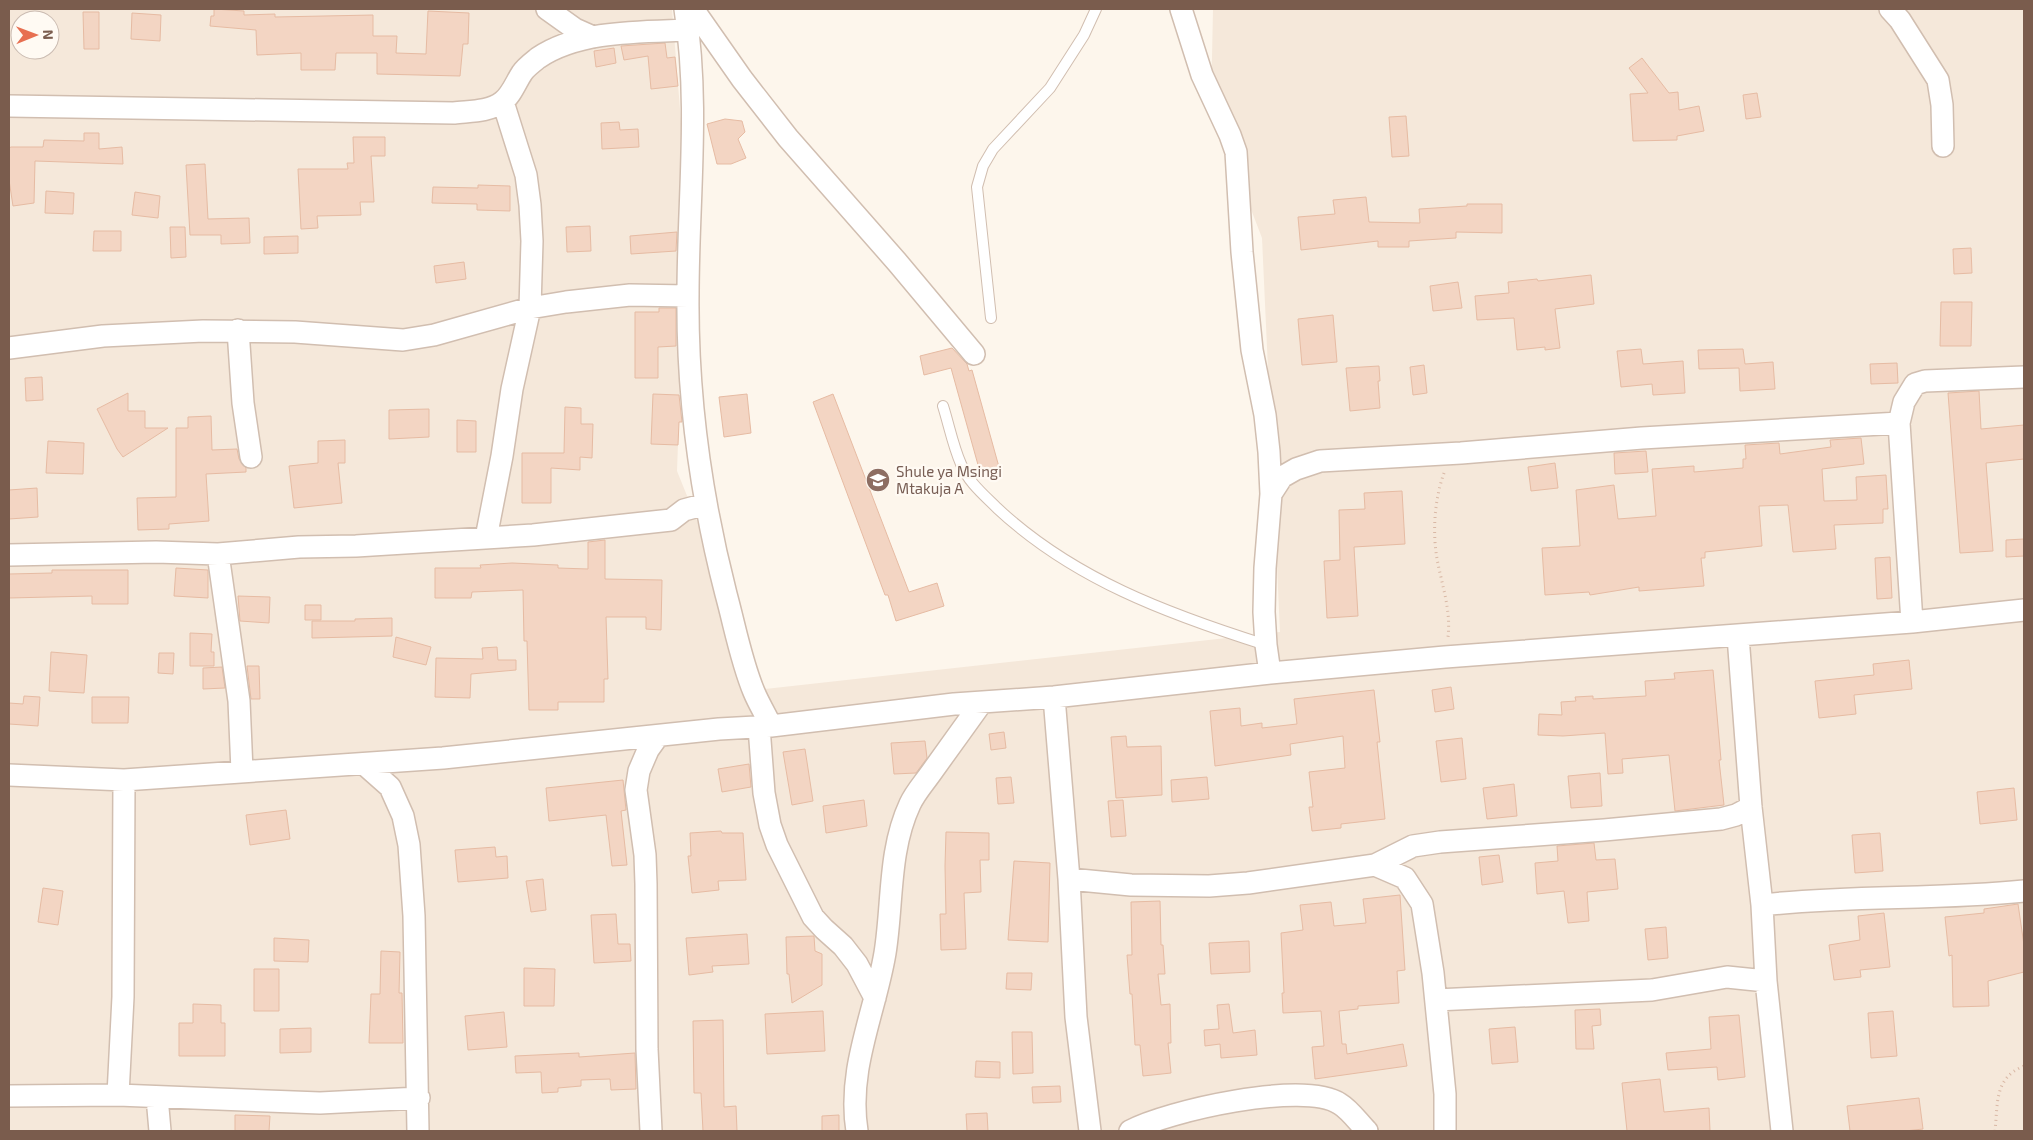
<svg xmlns="http://www.w3.org/2000/svg" width="2033" height="1140" viewBox="0 0 2033 1140" font-family="'Exo 2',sans-serif">
	<style>
		.residential { fill: #f5e8da; fill-rule: evenodd }
		.building { fill: #f3d5c3; stroke: #e6bba3 }
		.lines { fill: none; stroke-linecap: round; stroke-linejoin: round }
		.lane-casing { stroke: #d1beb0; stroke-width: 12 }
		.street-casing { stroke: #d1beb0; stroke-width: 24 }
		.path { stroke: #d9b8a5; stroke-width: 3; stroke-dasharray: 1 4; stroke-linecap: butt }
		.lane { stroke: #fff; stroke-width: 10 }
		.street { stroke: #fff; stroke-width: 21 }
		.labels { text-anchor: middle; dominant-baseline: central; stroke-width: 4.5; stroke-linejoin: round; paint-order: stroke }
		.education-label { font-size: 15px; fill: #785e54; stroke: #fffaf3; text-anchor: start }
	</style>
	<rect width="100%" height="100%" fill="#fdf6ec"/>
	<path class="residential" d="M9 9H672L687 197 677 471 765 689 1280 632 1262 238 1211 105 1213 9H2024V1131H9ZM20 20H50V50H20Z"/>
	<path class="building" d="M214 9 244 11V15L275 14V17L373 15V36H397L396 53 426 54 428 11 469 13 468 44H463L460 76 377 74V53H336L335 70H301V53L257 55 256 30 210 26 211 16H214Z
		M83 12H99V49H84Z
		M132 13 161 15 160 41 131 39Z
		M665 43 667 58 675 57 678 86 651 89 648 56 624 60 621 46Z
		M614 48 616 63 596 67 594 51Z
		M1642 58 1669 93 1678 92 1679 110 1699 106 1704 131 1677 136V140L1633 141 1630 94 1648 93 1629 68Z
		M1757 93 1761 117 1746 119 1743 95Z
		M1406 116 1409 156 1392 157 1389 117Z
		M725 119 742 121 745 132 738 139 746 158 731 164H717L707 124Z
		M619 122 620 130 638 129 639 147 602 149 601 123Z
		M84 133H99V149L122 147 123 164 35 161 34 203 13 206 9 180V148L11 147H43L44 140 84 141Z
		M353 137H385V156H371L374 202H360L361 215 317 216 318 228 301 229 298 169H348L347 163H354Z
		M205 164 208 219 249 218 250 243 221 244V235H190L186 165Z
		M478 185 510 186V211L477 210V204L432 203 433 187 478 188Z
		M46 191 74 193 73 214 45 213Z
		M135 192 160 196 158 218 132 215Z
		M1366 197 1369 222 1420 223 1419 209 1467 206V204H1502V233L1456 232V238L1409 241V247H1378V241L1301 250 1298 217 1335 214 1333 200Z
		M590 226 591 251 567 252 566 227Z
		M170 227H185L186 257 171 258Z
		M94 231H121V251H93Z
		M677 232 676 251 631 254 630 236Z
		M298 236V253L264 254V237Z
		M1971 248 1972 273 1954 274 1953 249Z
		M464 262 466 279 436 283 434 266Z
		M1591 275 1594 304 1555 309 1560 348 1545 350V347L1517 350 1514 318 1477 320 1475 296 1509 293 1508 282 1537 279 1538 281Z
		M1458 282 1462 308 1433 311 1430 286Z
		M1941 302H1972L1971 346H1940Z
		M659 308H676V346L658 347V378H635V312H659Z
		M1333 315 1337 362 1302 365 1298 319Z
		M952 348 967 364 969 371 972 370 999 467 980 472 951 368 924 375 920 356Z
		M1641 349 1643 364 1683 361 1685 393 1653 395 1652 384 1621 387 1617 351Z
		M1743 349 1745 364 1773 362 1775 389 1740 391 1739 368 1699 369 1698 350Z
		M1897 363 1898 383 1871 384 1870 364Z
		M1424 365 1427 393 1413 395 1410 367Z
		M1379 366 1380 381H1378L1380 408 1350 411 1346 368Z
		M42 377 43 400 26 401 25 378Z
		M1979 391 1981 429 2024 425V459L1986 463 1993 551 1960 553 1948 393Z
		M128 393V411H145V428H168L123 457 117 449 97 409Z
		M653 394 679 395 682 422H679L678 445 651 444Z
		M747 394 751 433 724 437 719 397Z
		M833 394 909 592 937 583 944 606 896 621 888 595H885L813 402Z
		M565 407 581 408V424H593L592 458 580 457V470L551 468V503H522V453H564Z
		M429 409V437L389 439V410Z
		M211 416 212 450 237 449 239 459 246 468V472L206 474 209 521 169 524V529L138 530 137 498 176 497V428H188V417Z
		M457 420 476 421V452H457Z
		M1861 438 1864 464 1822 469 1824 501 1857 500 1856 477 1886 475 1888 509H1883V523L1834 525 1836 549 1793 552 1788 505 1759 506 1762 546 1705 552V558H1701L1704 586 1639 591V587L1590 595 1589 592 1545 595 1542 548 1580 546 1576 490 1614 485 1618 519 1656 516 1652 469 1694 466V472L1743 468V459H1746L1745 445 1779 443 1780 454 1831 447 1830 440Z
		M345 440V463H338L342 503 294 508 289 466 318 463V441Z
		M48 441 84 443 83 474 46 473Z
		M1646 451 1648 472 1615 474 1614 453Z
		M1555 463 1558 488 1531 491 1528 467Z
		M37 488 38 517 9 519V490Z
		M1402 491 1405 544 1354 547 1358 616 1327 618 1324 561 1340 560 1339 510 1365 509 1364 493Z
		M2024 539V556L2006 557V540Z
		M605 540V579L662 580 661 630 646 629V617H606L608 679H604V702H558V710H529L527 641H524L523 590 472 592 471 598H435V568H481L480 565 512 563 558 565V568L588 569V542Z
		M1890 557 1892 598 1877 599 1875 558Z
		M176 568 208 570V598L174 596Z
		M52 570H128V604H92V596L9 598V574L52 573Z
		M238 596 270 597 269 623 240 621Z
		M305 605H321V620H305Z
		M392 618V636L312 638V621H355V619Z
		M190 633 212 634 211 652H214V666H190Z
		M396 637 431 647 426 665 393 657Z
		M497 647 498 660H516V670L471 674 470 698 435 697 436 658 483 659 482 648Z
		M51 652 87 655 84 693 49 691Z
		M159 653H174L173 674 158 673Z
		M1909 660 1912 689 1854 695 1856 714 1819 718 1815 681 1874 675 1873 664Z
		M247 666H259L260 699H251Z
		M222 667 225 688 203 689V668Z
		M1713 670 1721 760H1719L1724 805 1675 811 1669 755 1622 759 1623 773 1608 774 1605 733 1563 736 1538 735 1539 714 1562 715 1561 702 1576 701 1575 697 1593 696V699L1646 696 1645 681 1675 679 1674 673Z
		M1451 687 1454 709 1435 712 1432 690Z
		M1374 690 1380 742H1377L1385 819 1341 824V828L1312 831 1309 807H1313L1309 772 1345 768 1343 736 1290 744 1291 755 1215 766 1210 711 1240 708 1241 726 1262 723V728L1297 724 1294 699Z
		M24 696 40 697 38 726 9 724V703L23 704Z
		M92 697H129L128 723H92Z
		M1004 732 1006 748 991 750 989 734Z
		M1126 736 1127 747 1161 746 1162 795 1116 798 1111 737Z
		M1462 738 1466 779 1441 782 1436 741Z
		M925 741 927 758 916 773 894 774 891 743Z
		M805 749 813 801 792 805 783 752Z
		M749 764 751 787 722 792 718 769Z
		M1600 773 1602 806 1571 808 1568 776Z
		M1011 777 1014 803 998 804 996 778Z
		M1207 777 1209 799 1172 802 1171 780Z
		M623 780 626 810 621 811 627 865 612 866 606 815 549 821 546 788Z
		M1514 784 1517 816 1487 819 1483 788Z
		M2014 788 2017 820 1980 824 1977 792Z
		M864 800 867 826 826 833 823 806Z
		M1123 800 1126 836 1111 837 1108 801Z
		M286 810 290 839 250 845 246 815Z
		M721 831 722 833H743L746 880 718 881 719 890 692 893 688 856H691L690 833Z
		M946 832 989 833V860H980L981 892 964 893 966 949 941 950 940 914H946L945 866Z
		M1880 833 1883 871 1855 873 1852 835Z
		M1594 843 1596 860 1615 859 1618 889 1587 892 1589 921 1568 923 1564 891 1537 894 1535 863 1558 861 1557 846Z
		M495 847 496 857 507 856 508 878 458 882 455 850Z
		M1499 855 1503 882 1482 885 1479 857Z
		M1014 861 1050 863 1048 942 1008 940Z
		M543 879 546 910 531 912 526 881Z
		M43 888 63 891 58 925 38 922Z
		M1400 895 1405 970 1397 971 1399 1003 1358 1006V1009L1339 1011 1342 1044H1346L1347 1054 1403 1044 1407 1066 1315 1079 1312 1047 1324 1046 1321 1011 1283 1013 1282 993H1284L1281 933 1303 930 1300 905 1331 902 1334 926 1366 923 1363 899Z
		M1160 901 1161 945H1163L1165 974H1158L1161 1005 1170 1004 1171 1043H1168L1171 1073 1143 1076 1140 1045H1135L1132 994H1130L1127 955H1132L1131 902Z
		M2018 904 2024 945V972L1988 981 1989 1006 1953 1007 1952 955 1949 956 1945 917 1984 913V909Z
		M1884 913 1890 967 1860 970 1861 977 1834 980 1829 945 1860 940 1858 916Z
		M616 914 618 944H630L631 961 594 963 591 915Z
		M1666 927 1668 958 1648 960 1645 929Z
		M747 934 749 964 712 966 713 972 689 975 686 938Z
		M814 936 815 951 822 954V985L792 1003 789 974H787L786 937Z
		M274 938 309 940 308 962 274 961Z
		M1249 941 1250 972 1211 974 1209 943Z
		M381 951 400 952 399 993H402L403 1043H369L371 994H380Z
		M524 968 555 969 554 1006H524Z
		M254 969H279V1011H254Z
		M1007 973H1032L1031 990 1006 989Z
		M193 1004 221 1005V1023H225V1056H179V1023H193Z
		M1229 1004 1233 1033 1255 1030 1257 1055 1221 1058 1220 1044 1205 1046 1204 1030 1219 1029 1217 1005Z
		M1600 1009 1601 1025 1592 1026 1594 1049H1576L1575 1010Z
		M823 1011 825 1051 767 1054 765 1014Z
		M1893 1011 1897 1056 1871 1058 1868 1013Z
		M504 1012 507 1047 468 1050 465 1016Z
		M1739 1015 1745 1077 1718 1080 1717 1067 1668 1070 1666 1053 1711 1049 1709 1017Z
		M723 1020 724 1107 736 1106 737 1131H703L701 1093H694L693 1021Z
		M1515 1027 1518 1062 1492 1064 1489 1029Z
		M311 1028V1052L280 1053V1029Z
		M1012 1032H1032L1033 1073 1013 1074Z
		M579 1053V1057L635 1053 636 1089 611 1090 610 1079 581 1080V1086L558 1088V1092L542 1093 541 1072 516 1073 515 1056Z
		M976 1061 1000 1062V1078L975 1077Z
		M1660 1079 1664 1112 1709 1108 1710 1131H1627L1622 1083Z
		M1060 1086 1061 1102 1033 1103 1032 1087Z
		M1919 1098 1923 1129 1905 1131H1850L1847 1106Z
		M987 1113 988 1131H967L966 1114Z
		M235 1115 270 1116 269 1131H235Z
		M839 1115V1131H822V1116Z"/>
	<g class="lines">
		<g class="lane-casing">
			<path id="lane" d="M991 318 977 187 983 166 993 149 1050 88 1084 35 1096 9
				M943 406C949 425 953 446 961 464 968 482 984 495 997 508 1073 579 1168 614 1266 645"/>
		</g>
		<g class="street-casing">
			<path id="street" d="M547 9 575 29 593 37
				M685 9C700 104 688 200 688 295 687 396 701 497 726 594 735 627 741 661 754 692 759 704 766 715 771 726
				M693 9 742 79 788 138 897 262 974 354
				M1181 9 1202 75 1230 135 1236 152 1242 252 1252 350 1265 415 1269 452 1271 494 1265 568 1264 612 1266 645 1270 673
				M1890 9 1900 20 1938 80 1942 105 1943 146
				M9 106 454 113C469 111 489 112 502 102 511 96 516 82 522 73 525 68 533 62 538 58 579 30 641 32 688 30
				M238 330 243 403 251 457
				M9 348 103 336 203 331 295 332 403 340 434 335 530 308 566 302 630 295 688 296
				M1271 494 1282 477 1296 469 1320 461 1461 453 1642 438 1899 423
				M486 538 502 456 512 389 530 308 532 241 530 205 526 175 503 102
				M218 554 239 701 242 771
				M9 555 156 552 218 554 299 547 356 546 533 535 671 520 684 510 706 504
				M1912 622 1899 423 1904 402 1915 384 1925 381 2024 377
				M1738 636 1751 807 1762 905 1766 981 1782 1131
				M1054 697 1069 879 1076 1017 1090 1131
				M759 727 764 793 770 825 777 845 813 917 824 929 843 946 857 964 875 998
				M364 764 390 787 403 816 409 845 414 916 418 1131
				M9 775 124 780 443 758 719 729 771 726 954 704 1054 697 1270 673 1445 657 1912 622 2024 610
				M1375 865 1413 846 1440 842 1604 830 1721 819 1736 815 1751 807
				M1069 879 1131 885 1209 886 1248 883 1375 865 1405 878 1422 904 1433 973 1445 1094V1131
				M1762 905C1849 895 1937 900 2024 891
				M1436 1000 1652 990 1727 977 1766 981
				M118 1095 123 997 124 780
				M9 1096 118 1095 320 1103 419 1098
				M157 1097 160 1131
				M651 1131 647 1049 646 884 645 855 636 790 639 771 648 750 658 736
				M857 1131C847 1069 875 1013 885 953 893 904 888 851 910 804 915 793 924 783 931 773 948 749 965 726 982 702
				M1130 1131C1167 1111 1304 1080 1340 1104 1350 1110 1359 1123 1367 1131"/>
		</g>
		<path class="path" d="M1444 473C1434 501 1432 535 1438 564 1443 588 1451 612 1448 637
			M1995 1131C1998 1103 1994 1078 2024 1066"/>
		<use href="#lane" class="lane"/>
		<use href="#street" class="street"/>
	</g>
	<defs>
		<g id="school-disc" transform="scale(1.25)"><circle r="9.5" fill="#8d6e63" stroke="#fffaf3"/><path d="M0-5L7-2L0 1L-7-2ZM-4 1L0 2.5L4 1V4Q0 6-4 4Z" fill="#fff"/></g>
	</defs>
	<g fill-rule="evenodd">
		<use href="#school-disc" x="878" y="480"/>
	</g>
	<g class="labels">
		<g class="education-label">
			<text x="896" y="471">Shule ya Msingi<tspan x="896" dy="17">Mtakuja A</tspan></text>
		</g>
	</g>
	<rect width="2033" height="1140" fill="none" stroke="#7a5c4d" stroke-width="20"/>
	<g transform="translate(35 35) rotate(89)"><circle r="24" fill="#fffaf3" stroke="#cabbb1"/>
	<path d="M0-4L9 19L0 12L-9 19Z" fill="#e76f51"/>
	<text y="-8" font-size="14" font-weight="bold" text-anchor="middle" fill="#7a5c4d">N</text>
	</g>
</svg>
